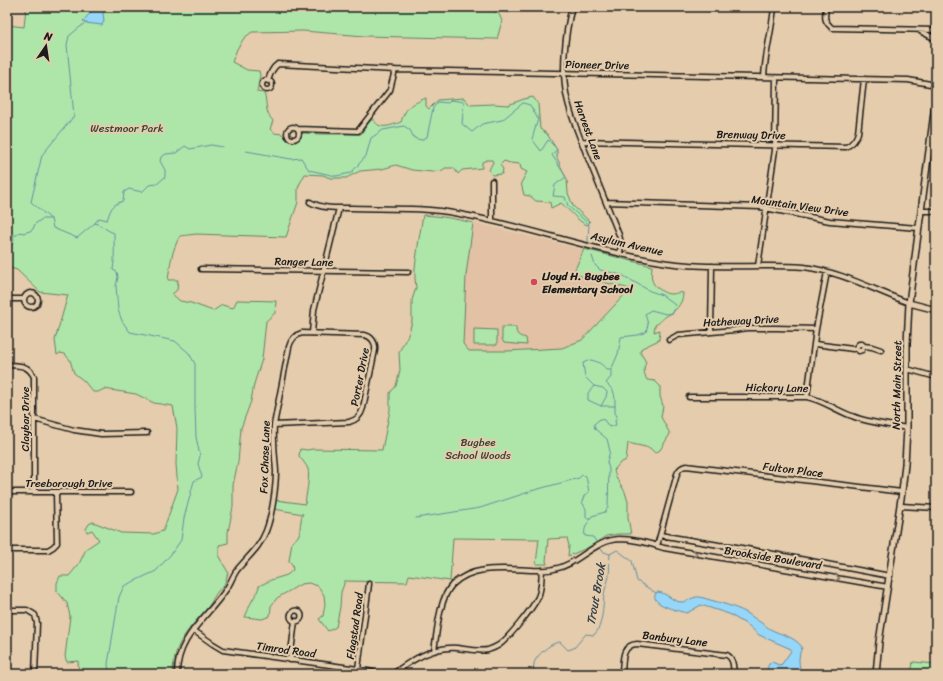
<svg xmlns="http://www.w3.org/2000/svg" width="943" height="681" viewBox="0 0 943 681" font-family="Sriracha,sans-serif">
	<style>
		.built { fill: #e2c1a5 }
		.green { fill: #aee6aa; stroke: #658163 }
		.water { fill: #96d6f8; stroke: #658ca0 }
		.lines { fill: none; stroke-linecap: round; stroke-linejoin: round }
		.stream { stroke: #658ca0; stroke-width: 1 }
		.minor-casing { stroke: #1c1c1c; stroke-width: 7 }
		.major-casing { stroke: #1c1c1c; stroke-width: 8 }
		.minor { stroke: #e4ccac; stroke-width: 4 }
		.major { stroke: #e4ccac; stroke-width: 5 }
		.oneway { stroke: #807464 }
		.poi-dot { fill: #d1495b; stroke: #e4ccac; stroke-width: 1.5 }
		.labels { text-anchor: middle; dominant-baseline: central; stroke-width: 4; stroke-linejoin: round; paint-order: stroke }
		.street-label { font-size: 11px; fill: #1c1c1c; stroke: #e4ccac }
		.park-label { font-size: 11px; fill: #394438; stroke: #e4ccac }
		.poi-label { font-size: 11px; font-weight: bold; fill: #1c1c1c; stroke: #e4ccac; text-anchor: start }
		.water-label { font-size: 12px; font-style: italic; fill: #344148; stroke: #e4ccac }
	</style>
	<rect width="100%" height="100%" fill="#e4ccac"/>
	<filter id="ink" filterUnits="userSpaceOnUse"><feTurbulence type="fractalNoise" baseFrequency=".025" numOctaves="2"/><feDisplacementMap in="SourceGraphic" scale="8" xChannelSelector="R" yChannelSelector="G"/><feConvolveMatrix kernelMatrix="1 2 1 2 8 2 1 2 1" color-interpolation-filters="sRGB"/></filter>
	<g filter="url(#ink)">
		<path class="built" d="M432 216H443L473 223 651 266 617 346 403 356Z"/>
		<path class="green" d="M26 7H495V12H498L502 21 497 39 365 36 303 31 252 32 244 38 237 49 232 62 247 70 259 71 260 75 257 92 264 93C268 105 264 111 273 121L270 129 274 133 282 134 289 141 296 142 303 133 320 134H361L367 125 371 120H374C379 131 392 125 401 122 406 106 411 105 426 98V106L429 109 438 100 464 98 470 105 494 104 508 105 524 99 533 97 538 104 540 129 547 134 557 150V158L567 180 568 193 573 206 590 222 587 225C577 221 570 210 561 203L551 208 550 202 536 201 530 196 524 195 521 183 527 172 521 169 520 164 510 163 504 161 500 165 503 169 502 174 492 175 489 170 493 162 492 160H487L482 162V168L462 170 458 174 454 168H445L443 170 433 172 412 170 396 165 382 169 360 171 346 178H330L323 175 305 174 299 185 298 189V202L286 237 196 234 180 236C172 250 170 264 168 280H178L177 290 172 294 180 301 191 303 213 311 222 305 233 308 237 300 276 301 275 313 266 321 262 359 254 384 251 401 241 428 238 462 233 485V507L228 532V543L219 545V557L228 572C227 577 225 583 223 587 222 588 219 590 218 591 214 596 212 602 208 607 189 629 173 643 173 674H79L78 661 67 662 65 657 70 616 67 603 57 591V583L60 576H69L79 564 86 549 99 540 92 530 87 532 86 529 89 524 93 522 111 529 121 533 154 534 163 531 178 489 176 464 177 428 173 406 154 403 136 394 104 389 98 392H93L84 381 74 373 70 360 65 354 60 353 57 355 55 340 68 295 40 292 17 270 7 267V25L24 27Z
			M423 215C441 216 457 219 473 223L466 275 463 344 469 351H507L562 348 582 340 630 289 573 274 584 249 652 266C651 276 650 283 659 289 663 292 666 294 671 294 676 294 677 292 683 293 683 301 678 309 670 314 669 315 666 316 665 317 660 321 661 322 655 325L654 332 660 330 659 340 642 348 640 352 646 362C643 369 644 374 647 380L655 381 660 386V396L663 406 661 417 670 434 660 450 655 453 650 448 628 443 626 460 620 463 614 470 616 477 625 492 628 502V518L631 534H618L606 536 587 548 568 556 569 546 567 538 548 539 546 561 547 564H536L539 539 453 538 450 581 409 575 407 582 344 581V584L341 592 340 607 336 627 328 631 319 619 323 616 325 604 324 595 318 586 309 583 301 584 277 598 271 606 270 616 262 619 245 617C248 611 249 606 252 601 255 595 257 594 259 586L271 580 287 575 293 570 292 564 289 561 292 542C302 535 299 531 301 521 301 518 302 516 303 514L274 509 276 500 305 504C306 495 310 478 308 469 306 464 302 460 299 456L300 449 307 450 313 449 382 450 390 410V393L396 386 400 370 399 352 409 333 412 321V300L416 288 415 278V268L419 239Z
			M502 327H516C516 336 519 336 526 338L527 345 504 343 502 339Z
			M474 329 497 330V345H474Z
			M913 662 936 664V674H911Z"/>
		<path class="water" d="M92 7H108L103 13 104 21 102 25 85 23 83 21 91 12Z
			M657 592C666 592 673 602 681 602 688 602 693 596 700 597 716 602 732 605 747 613 755 618 762 624 770 629 781 635 794 636 802 647 798 657 798 664 802 674H770C766 670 767 668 769 664L772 662 779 665 782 664 791 651V649L759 635 749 626 729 614 701 605 687 613C679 611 646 604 657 592Z"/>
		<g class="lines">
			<path class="stream" d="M85 23 69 36 67 45 74 116 42 155 31 202 51 219 53 228 77 238 95 223 99 218 107 220C111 209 111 205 123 201L124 192 129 189 142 192 149 185 157 184 165 177V170L160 161 161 157 166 154 176 153 185 146 190 149 211 145 223 147
				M246 151 291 159 301 158 309 170 336 176 351 173 366 156 371 138 383 130 404 126 410 130 414 138 421 140 427 137 433 108 438 102 448 103 451 100 464 102 462 124 472 132 482 124 502 120 523 103 530 105 538 119 532 139 541 151 548 140 557 149 552 155 566 177 555 185 553 196 565 197 568 206 589 224 588 239V242
				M95 223C102 225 107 231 114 233 114 245 115 258 113 270L117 272 118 277 116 286 118 310 122 321 130 332 175 341 189 353 195 364V408L196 437 200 456 198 464 202 477 194 481 184 518 181 540 172 553 156 571 124 586 119 597 108 664 109 674
				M7 248C13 246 15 241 13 235H17L20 232 23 233 30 231 33 229 35 224 42 219H51
				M592 256 595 265 600 270 622 275 650 291 662 295 675 305 673 313 666 314 651 310 645 314 648 324 646 332 638 335 621 337 618 354 611 370H607C602 364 598 361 590 360L583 363 585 377 594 386 588 393V400L601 406H615V413L617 416 615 421 616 425 613 426 609 427 604 420 600 419 594 424 595 429 607 439 610 451 607 462 609 469 608 507 605 512 592 516C588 522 583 529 585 536L593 537 597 543
				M611 371V377L606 383C615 391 615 394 615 406
				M594 386 603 388 607 392 606 397 601 406
				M531 491 579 478 582 475 586 476 589 492 584 496 582 502 586 509V518H589
				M416 518 480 508 529 492
				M600 548 604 552 610 554
				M535 674C531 663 536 658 543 651 549 646 553 643 560 642L568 650 574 648 586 634 594 635C603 627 603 605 604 594 605 588 608 582 609 576 610 569 609 562 610 554L617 550 632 561 637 581 656 593"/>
			<g class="minor-casing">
				<path id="minor" d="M503 7 508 9 512 7
					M572 7C565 33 561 72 567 98 571 117 579 135 586 153 597 180 608 208 619 235L621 243 620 254
					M679 7H688
					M826 7C825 17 823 20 832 28L936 30
					M920 31 936 39
					M764 77C765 53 772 31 774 7
					M262 85a5 5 0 1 1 10 0a5 5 0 1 1-10 0Z
					M268 81C270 74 272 68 278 64L395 70 908 80 936 85
					M287 133a6 6 0 1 1 12 0a6 6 0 1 1-12 0Z
					M298 129 358 131 390 90 395 70
					M581 141 846 147C853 144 856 139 858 133L864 79
					M492 181V221
					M310 202C322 209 337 208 351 208 387 209 424 207 459 214 526 226 590 250 656 261 692 268 731 266 767 266 780 266 792 266 804 267 842 272 874 290 909 303
					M606 202 760 207 830 221 918 228
					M921 211H936
					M758 266 775 150 776 78
					M201 269 408 272
					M24 300a7 7 0 1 1 14 0a7 7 0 1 1-14 0Z
					M7 299H24
					M711 332 712 266
					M312 333 314 310 339 208
					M669 340 678 335 734 330 747 328H776L816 329
					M815 344 853 349 856 348 859 351 862 350 864 346 862 344H859L857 346 856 348
					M864 346 872 347 881 350
					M7 365C19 366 28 364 34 377V492
					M907 369 936 377
					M689 397H807C823 400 837 411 852 416 869 423 889 425 907 428
					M807 397 816 329 827 272
					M34 419 74 430 101 434 147 433
					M7 492H131
					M901 506 936 508
					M660 535 719 545 731 546 890 576
					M657 546 677 474C679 469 681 467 686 466L902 492
					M7 550H48L53 547 57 543 56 493
					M7 610H27L35 615 37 623 35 674
					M290.5 616a5.5 5.5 0 1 1 11 0a5.5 5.5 0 1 1-11 0Z
					M193 630 213 644 223 650 358 669 381 674
					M434 651C437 632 439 599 452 585 473 564 506 569 533 570 540 570 547 571 554 569 578 565 594 540 619 539 632 539 652 544 664 548L888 587
					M290 660 295 621
					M358 669 369 584
					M177 674C177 637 206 619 225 591 230 585 232 577 237 570 248 556 259 549 266 531 272 516 276 487 276 471 275 456 273 441 274 425L289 347C291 340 294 335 302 333L364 335C371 336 376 342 375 350L363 408C361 416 357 420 349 422L274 425
					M393 674C411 660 434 646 457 648 467 649 478 652 488 650 491 649 496 647 499 645 508 639 533 608 538 597 542 589 541 579 542 570
					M622 674C623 661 621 645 637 644L727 655C734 659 733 667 734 674"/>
			</g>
			<g class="major-casing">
				<path id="major" d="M909 303 936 310
					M876 674 879 642 902 492 905 464 907 428V344L909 303 936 97"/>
			</g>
			<use href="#minor" class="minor"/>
			<use href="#major" class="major"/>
		</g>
		<defs><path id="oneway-chevron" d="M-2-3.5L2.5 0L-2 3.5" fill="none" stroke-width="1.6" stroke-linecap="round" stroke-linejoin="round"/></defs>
		<g class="oneway">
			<use href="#oneway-chevron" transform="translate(695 554) rotate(10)"/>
			<use href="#oneway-chevron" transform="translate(837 578) rotate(10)"/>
		</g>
	</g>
	<circle class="poi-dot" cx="534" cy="282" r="4"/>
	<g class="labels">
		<g class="street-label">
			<text transform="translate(597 65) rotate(1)">Pioneer Drive</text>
			<text transform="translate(588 130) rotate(70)">Harvest Lane</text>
			<text transform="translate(751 135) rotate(1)">Brenway Drive</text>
			<text transform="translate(800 206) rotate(8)">Mountain View Drive</text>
			<text transform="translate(627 244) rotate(13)">Asylum Avenue</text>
			<text transform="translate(304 262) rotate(1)">Ranger Lane</text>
			<text transform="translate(741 321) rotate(-3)">Hatheway Drive</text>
			<text transform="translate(360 377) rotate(-79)">Porter Drive</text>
			<text transform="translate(897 385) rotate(-89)">North Main Street</text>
			<text transform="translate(777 388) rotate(1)">Hickory Lane</text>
			<text transform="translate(25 419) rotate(-90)">Claybar Drive</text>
			<text transform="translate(265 457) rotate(-88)">Fox Chase Lane</text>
			<text transform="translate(793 470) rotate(7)">Fulton Place</text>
			<text x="69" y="483">Treeborough Drive</text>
			<text transform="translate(773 558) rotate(9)">Brookside Boulevard</text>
			<text transform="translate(355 626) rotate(-82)">Flagstad Road</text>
			<text transform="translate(675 639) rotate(7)">Banbury Lane</text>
			<text transform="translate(286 650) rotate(8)">Timrod Road</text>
		</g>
		<g class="park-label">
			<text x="127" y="128">Westmoor Park</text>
			<text x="478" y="442">Bugbee<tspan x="478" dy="13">School Woods</tspan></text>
		</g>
		<g class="poi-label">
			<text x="542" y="276">Lloyd H. Bugbee<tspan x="542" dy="13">Elementary School</tspan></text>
		</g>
		<g class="water-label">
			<text transform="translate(596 594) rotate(-80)">Trout Brook</text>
		</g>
	</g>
	<rect width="943" height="681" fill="none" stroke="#e4ccac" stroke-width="24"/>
	<rect x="12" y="12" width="919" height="657" fill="none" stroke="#1c1c1c" stroke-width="1.5" filter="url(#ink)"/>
	<g transform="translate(46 46) rotate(13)" stroke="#e4ccac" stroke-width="3" paint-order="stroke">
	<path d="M0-3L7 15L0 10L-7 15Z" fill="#1c1c1c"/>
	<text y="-6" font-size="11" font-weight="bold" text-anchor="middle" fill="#1c1c1c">N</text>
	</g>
</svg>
